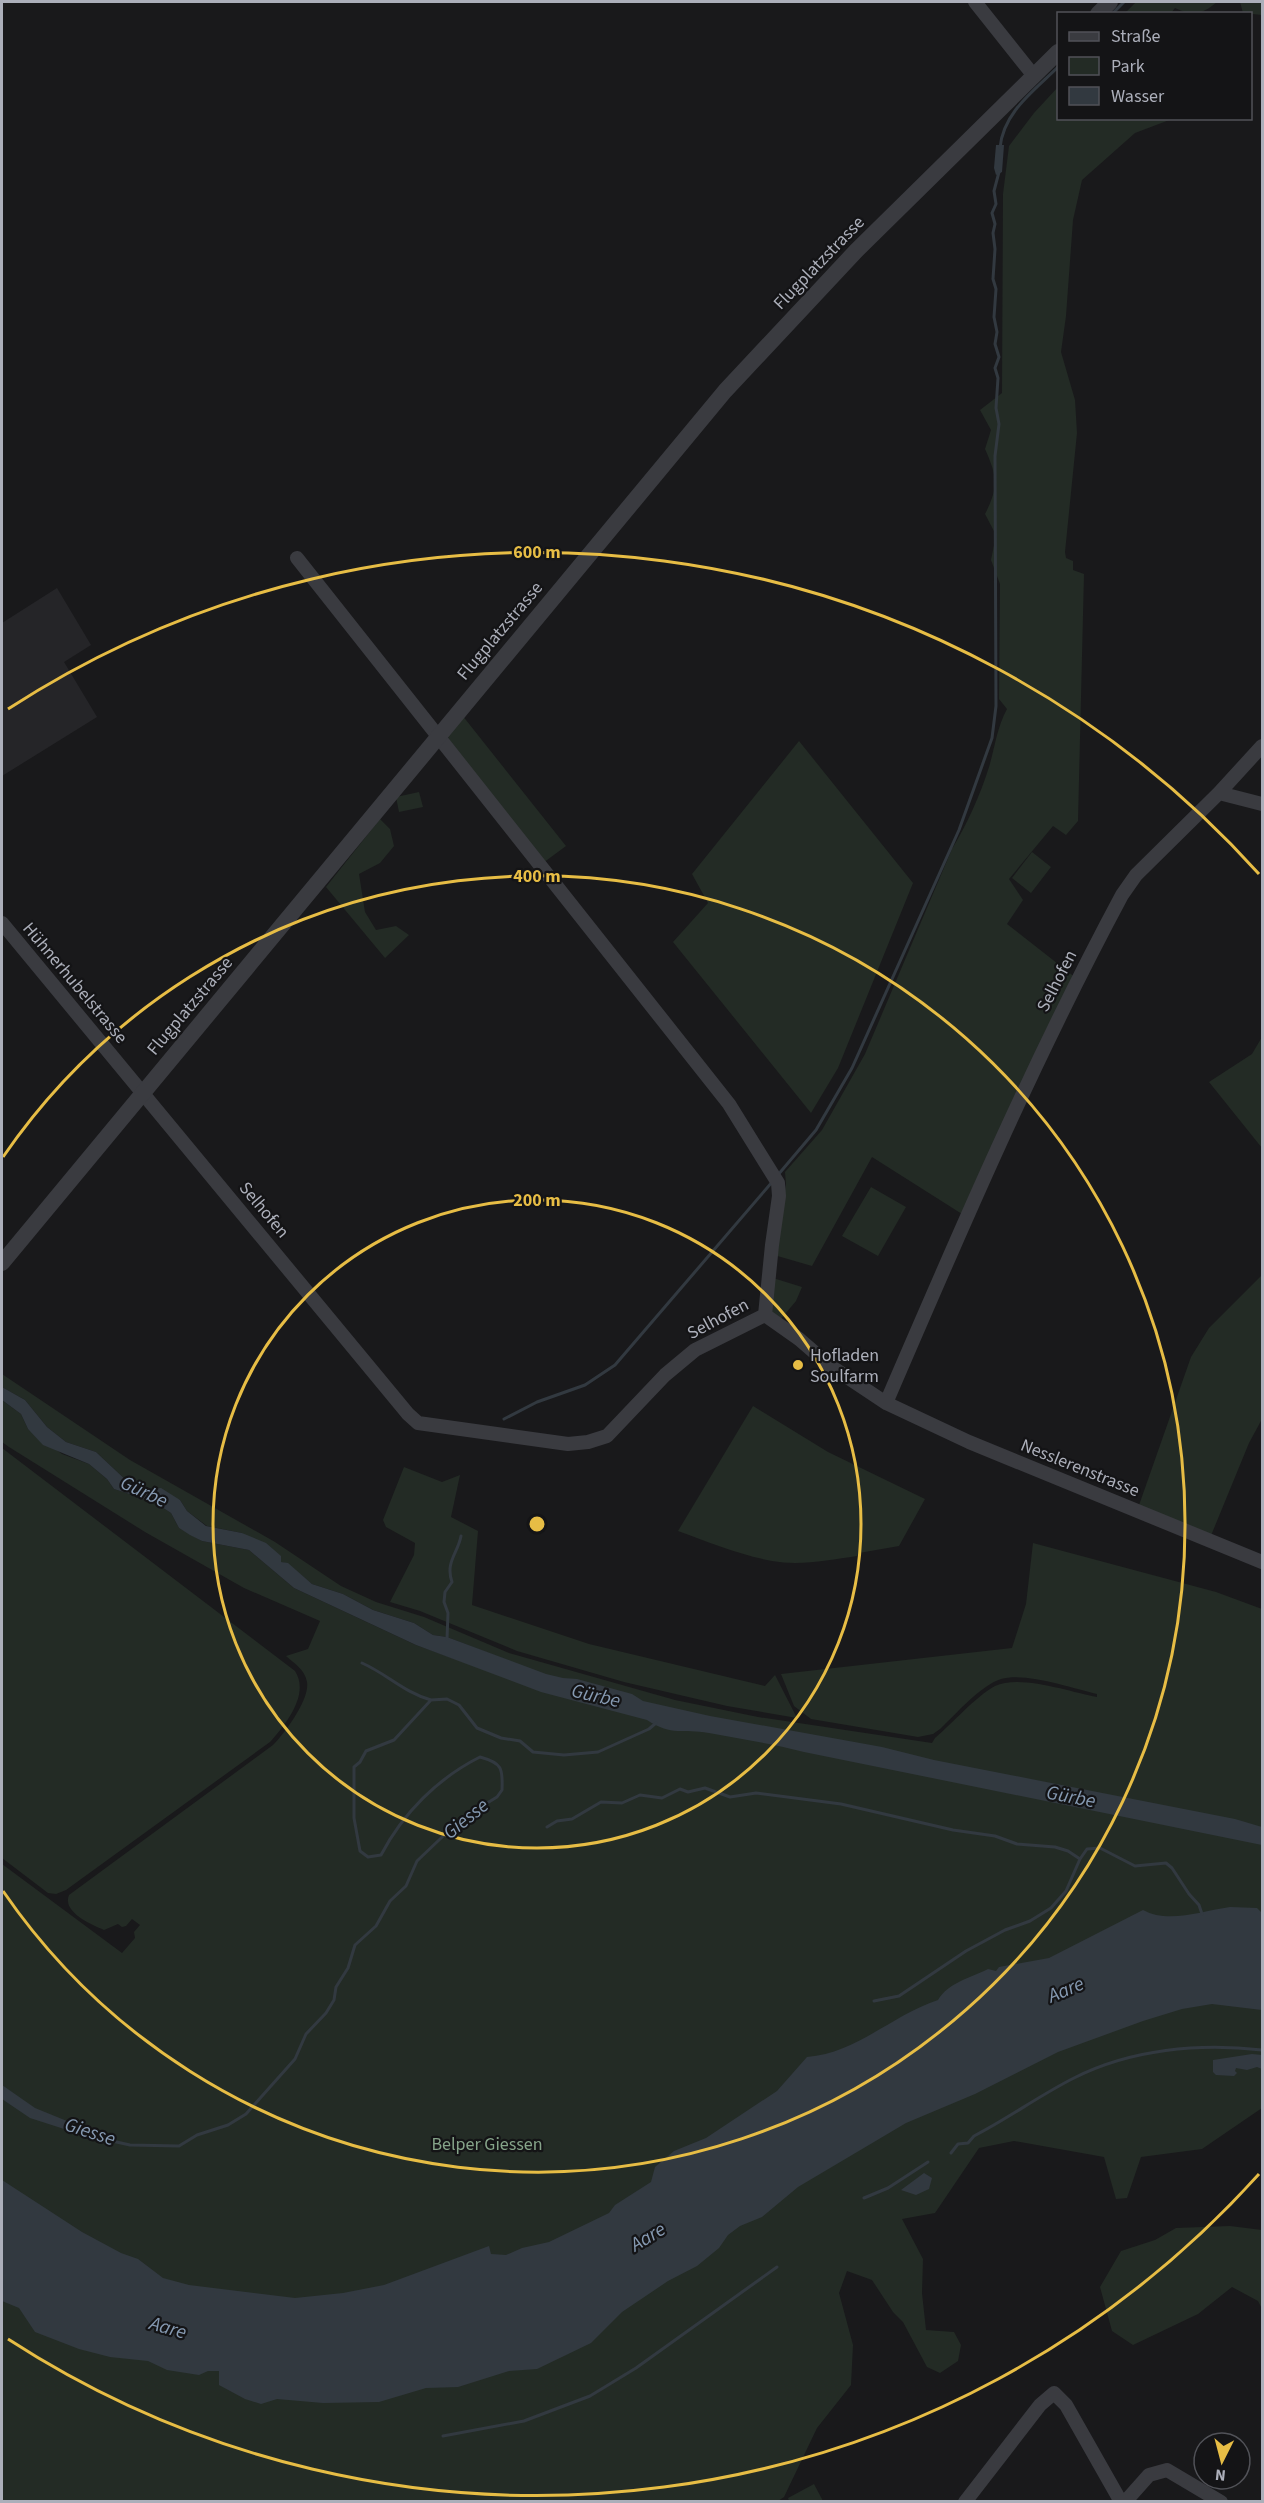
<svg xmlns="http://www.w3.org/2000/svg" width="1264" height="2503" viewBox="0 0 1264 2503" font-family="'Source Sans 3',sans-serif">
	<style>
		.built { fill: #252528 }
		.green { fill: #232b25 }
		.water { fill: #323940 }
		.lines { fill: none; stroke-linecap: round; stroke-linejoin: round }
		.stream { stroke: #323940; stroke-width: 3 }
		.minor { stroke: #3a3b40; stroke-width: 14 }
		.tertiary { stroke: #3a3b40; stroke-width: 16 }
		.ring { fill: none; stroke: #e7bd45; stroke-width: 3 }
		.poi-dot { fill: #e7bd45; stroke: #141416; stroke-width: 2 }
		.labels { text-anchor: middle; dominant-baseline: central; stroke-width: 4.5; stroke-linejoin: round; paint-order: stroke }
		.street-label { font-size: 18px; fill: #acafba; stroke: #141416 }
		.poi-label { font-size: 18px; fill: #acafba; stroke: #141416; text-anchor: start }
		.park-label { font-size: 18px; fill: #85a389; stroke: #141416 }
		.water-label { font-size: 20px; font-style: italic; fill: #869ab2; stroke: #141416 }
		.centre { fill: #e7bd45; stroke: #141416; stroke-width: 3 }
		.ring-label { font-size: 18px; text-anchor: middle; font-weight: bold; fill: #e7bd45; stroke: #141416; stroke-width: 4.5; stroke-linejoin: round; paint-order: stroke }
	</style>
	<rect width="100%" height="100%" fill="#19191b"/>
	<path class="built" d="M57 588 91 645 64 662 97 717 2 776V623Z"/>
	<path class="green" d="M1136 2H1217C1203 14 1193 17 1175 8L1171 13H1125Z
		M1240 2H1262V15L1243 13Z
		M1058 87V118L1172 119 1135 133 1082 180 1073 220 1066 316 1061 352 1075 400 1077 433 1065 552 1066 558 1073 561V570L1084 574 1078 821 1066 835 1053 826 1009 879 1023 900 1007 924 1076 978 962 1214 872 1157 812 1266 774 1255 786 1184 785 1172 822 1130 865 1054 952 849C967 824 980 796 989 767 995 747 997 727 1007 709L999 699 1000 584 991 560 996 535 985 514C999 487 997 476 985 449L991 430 980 410 1002 393 1003 194 1009 146 1034 113Z
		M462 715 566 846 543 863 450 745 447 733Z
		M799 741 913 883 838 1068 811 1113 673 942 708 903 692 874Z
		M419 792 423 807 399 812 396 797Z
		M380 819 390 829 394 846 380 863 359 874 365 912 376 930 396 926 409 935 385 958 326 887Z
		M1032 852 1051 867 1031 893 1012 878Z
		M1262 1037V1148L1209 1082 1252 1054Z
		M871 1187 906 1207 878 1256 842 1236Z
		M1262 1275V1419L1249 1443 1210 1538 1138 1508 1191 1357 1209 1328Z
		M773 1278 802 1287 796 1301 780 1320 769 1310Z
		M2 1374 130 1460 275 1542 341 1586 376 1602 424 1617 509 1653 675 1700 758 1717 932 1743 935 1738C953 1723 975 1697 995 1686 1020 1674 1070 1692 1097 1697V1694C1071 1688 1026 1672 1001 1679 981 1685 955 1715 940 1729L933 1734 918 1737 811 1719 794 1706 781 1674 1012 1648 1026 1604 1033 1543 1216 1592 1262 1609V2108L1202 2149 1141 2157 1127 2198 1116 2199 1104 2157 1014 2141 979 2148 935 2213 902 2219 923 2259 922 2293 926 2330 954 2332 961 2345 958 2361 940 2373 927 2367 903 2322 893 2312 872 2280 847 2271 839 2293 853 2345 851 2385 817 2428 784 2497 778 2501H2V1864L122 1953 135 1938 134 1932 140 1925 132 1919 126 1926 122 1927 118 1924 104 1930C90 1924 62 1912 69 1895L273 1745C285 1733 310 1699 307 1682 305 1670 295 1664 286 1656L308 1649 320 1621 244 1588 145 1532 9 1447 2 1442V1400L21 1414 28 1429 62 1454 89 1464 107 1479 114 1489 154 1502 171 1513 179 1528 202 1541 249 1550 294 1588 416 1645 502 1676 517 1664 447 1637 433 1635 414 1623 373 1610 343 1594 312 1584 288 1564 281 1562 242 1533 207 1526 187 1511 180 1500 128 1482 96 1452 66 1442 47 1427 25 1400 2 1387Z
		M753 1406 828 1452 925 1499 899 1546 859 1553 857 1556C829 1560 800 1566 772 1561 740 1555 708 1542 678 1531Z
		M2 1448 295 1671C310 1694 286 1724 270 1742L66 1890 56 1894 48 1893 2 1858Z
		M404 1467 442 1482 460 1475 451 1517 478 1531 472 1605 589 1644 765 1686 775 1675 797 1718 727 1706 624 1682 517 1651 420 1611 390 1602 414 1555 415 1543 386 1527 383 1520Z
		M1230 2226 1262 2230V2309L1258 2301 1232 2287 1198 2314 1133 2345 1112 2331 1100 2287 1121 2251 1155 2240 1176 2228Z
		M814 2484 823 2501H789L788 2498Z"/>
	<path class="water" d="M996 145H1004L1002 172 996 175 994 168Z
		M2 1387 25 1400 47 1427 66 1442 96 1452 128 1482 150 1489 161 1488 180 1500 187 1511 206 1526 242 1533 266 1543 281 1556V1562L288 1563 312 1584 343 1594 373 1610 414 1623 433 1635 447 1637 546 1674 563 1678 577 1679 632 1694 643 1701 710 1716 882 1747 934 1760 1235 1819 1262 1827V1845L804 1752C773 1744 741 1739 709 1733 682 1728 673 1737 647 1720L541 1692 416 1645 294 1588 249 1550 202 1541 190 1535 179 1528 171 1513 154 1502 114 1489 107 1479 89 1464 43 1445 28 1429 21 1414 2 1400Z
		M1230 1907 1257 1908 1262 1913V2010L1212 2004 1182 2009 1143 2021 1058 2052 975 2094 906 2123 798 2187 762 2217 740 2226 728 2235 719 2248 697 2266 668 2281 622 2312 591 2343 537 2369 509 2371 458 2387 426 2388 379 2402 323 2403 277 2399 261 2404 245 2399 219 2385V2371H208L199 2375 167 2370 148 2361 110 2357 79 2349 35 2332 19 2308 2 2301V2180L82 2232 121 2253 138 2259 163 2278 189 2285 295 2298 343 2293 384 2285 489 2246 491 2254 506 2255 522 2248 549 2242 609 2213 615 2205 651 2182 655 2167 674 2151 706 2138 777 2091 807 2057C857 2053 892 2015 938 2000 948 1983 970 1978 988 1969L996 1971 999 1967 1049 1958 1143 1910C1168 1924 1202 1911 1230 1907Z
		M1252 2054 1262 2055V2069L1257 2067 1247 2070 1236 2068 1235 2071 1237 2073 1234 2076 1216 2075 1213 2072V2060Z
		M2 2085 35 2108 89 2130 92 2138 30 2118 2 2099Z
		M924 2173 932 2178 929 2189 916 2195 901 2190Z"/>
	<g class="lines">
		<path class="stream" d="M1112 14 1124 2
			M1000 148C1003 112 1035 90 1058 67
			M777 1176 816 1130 852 1068 959 830 992 738 996 706 995 456 999 424 996 408 998 378 995 368 999 357 995 344 997 332 994 317 996 289 993 279 995 249 993 233 995 224 992 213 996 204 994 191 999 172
			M504 1419 537 1402 585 1385 615 1365 773 1181
			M447 1639 448 1613 444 1602 445 1592 452 1582C445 1562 458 1553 461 1536
			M362 1663C387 1674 405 1693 431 1700
			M547 1827 557 1821 572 1819 601 1802 622 1803 640 1795 662 1798 680 1789 688 1792 705 1788 730 1797 756 1793 841 1804 953 1830 995 1836 1017 1844 1055 1847 1068 1851 1080 1859
			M874 2001 899 1996 966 1951 1005 1930 1030 1921 1051 1908 1066 1891 1080 1859 1087 1849 1100 1848 1135 1866 1166 1863 1172 1868 1189 1894 1199 1905 1202 1914
			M87 2132 103 2139 130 2145 179 2146 197 2135 228 2125 246 2114 295 2059 306 2034 326 2013 334 2000 336 1987 348 1968 355 1945 376 1926 390 1901 406 1886 417 1861 461 1819 497 1797 502 1790C503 1768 502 1763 480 1757 438 1778 403 1813 381 1855L368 1857 360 1851 354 1818V1767L360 1762 366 1751 394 1740 431 1700 447 1699 459 1705 477 1728 501 1738 520 1741 533 1752 564 1755 598 1752 649 1729 656 1723
			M951 2153 958 2144 968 2143 974 2136C1009 2118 1040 2095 1074 2078 1131 2049 1199 2043 1262 2050
			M864 2198 888 2188 928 2162
			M443 2436 524 2421 590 2396 636 2368 777 2267"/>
		<path class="minor" d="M975 2 1034 76
			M297 558 729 1104 778 1183 779 1196 772 1245 765 1315
			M1219 793 1262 804
			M2 923 408 1414 418 1423 568 1444 588 1442 607 1436 665 1375 695 1350 765 1315
			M765 1315 799 1339 829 1365 886 1403 969 1442 1262 1562
			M886 1403C960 1231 1033 1061 1122 895L1136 875 1219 793 1262 746
			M965 2502 1040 2405 1054 2393 1066 2405 1121 2502
			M1125 2502 1149 2475 1167 2470 1221 2502"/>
		<path class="tertiary" d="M1098 14 1110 2
			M2 1263 725 391 856 251 1058 52"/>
	</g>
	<g class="ring">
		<circle cx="537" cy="1524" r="324"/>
		<path d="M3 1157A648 648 0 1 1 3 1891"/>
		<path d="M1259 2174A972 972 0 0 1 8 2339M8 709A972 972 0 0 1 1259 874"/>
	</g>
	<circle class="poi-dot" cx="798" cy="1365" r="6"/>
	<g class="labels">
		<g class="street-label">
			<text transform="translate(819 263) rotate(-46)">Flugplatzstrasse</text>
			<text transform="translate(500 631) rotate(-50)">Flugplatzstrasse</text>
			<text transform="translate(1057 981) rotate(-63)">Selhofen</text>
			<text transform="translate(75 983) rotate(50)">Hühnerhubelstrasse</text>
			<text transform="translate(190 1006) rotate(-50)">Flugplatzstrasse</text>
			<text transform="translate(264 1210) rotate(50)">Selhofen</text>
			<text transform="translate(718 1319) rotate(-28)">Selhofen</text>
			<text transform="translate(1080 1468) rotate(22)">Nesslerenstrasse</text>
		</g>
		<g class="poi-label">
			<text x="810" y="1355">Hofladen<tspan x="810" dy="21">Soulfarm</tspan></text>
		</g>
		<g class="park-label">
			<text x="487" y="2144">Belper Giessen</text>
		</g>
		<g class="water-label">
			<text transform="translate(144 1492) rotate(25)">Gürbe</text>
			<text transform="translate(596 1696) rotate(13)">Gürbe</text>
			<text transform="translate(1071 1797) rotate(11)">Gürbe</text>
			<text transform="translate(466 1819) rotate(-39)">Giesse</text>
			<text transform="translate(1066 1990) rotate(-23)">Aare</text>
			<text transform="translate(90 2132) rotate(18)">Giesse</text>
			<text transform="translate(648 2237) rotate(-31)">Aare</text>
			<text transform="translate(168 2328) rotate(16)">Aare</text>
		</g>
	</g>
	<circle cx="537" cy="1524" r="9" class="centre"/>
	<g class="ring-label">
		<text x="537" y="558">600 m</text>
		<text x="537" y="882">400 m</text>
		<text x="537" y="1206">200 m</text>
	</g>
	<rect width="1264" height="2503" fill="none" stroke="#acafba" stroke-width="6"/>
	<rect x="1057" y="12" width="195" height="108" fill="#141416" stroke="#515258" stroke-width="1.5"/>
	<rect x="1069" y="32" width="30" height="9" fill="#3a3b40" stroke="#515258" stroke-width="1.5"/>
	<text x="1111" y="42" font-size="18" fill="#acafba">Straße</text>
	<rect x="1069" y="57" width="30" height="18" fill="#232b25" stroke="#515258" stroke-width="1.5"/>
	<text x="1111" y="72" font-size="18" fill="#acafba">Park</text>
	<rect x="1069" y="87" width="30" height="18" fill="#323940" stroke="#515258" stroke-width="1.5"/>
	<text x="1111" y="102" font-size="18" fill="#acafba">Wasser</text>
	<g transform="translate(1222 2461) rotate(186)"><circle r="28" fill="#141416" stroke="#515258" stroke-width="1.5"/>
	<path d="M0-4.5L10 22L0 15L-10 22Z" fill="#e7bd45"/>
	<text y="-9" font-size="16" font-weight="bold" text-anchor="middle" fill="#acafba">N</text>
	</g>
</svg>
